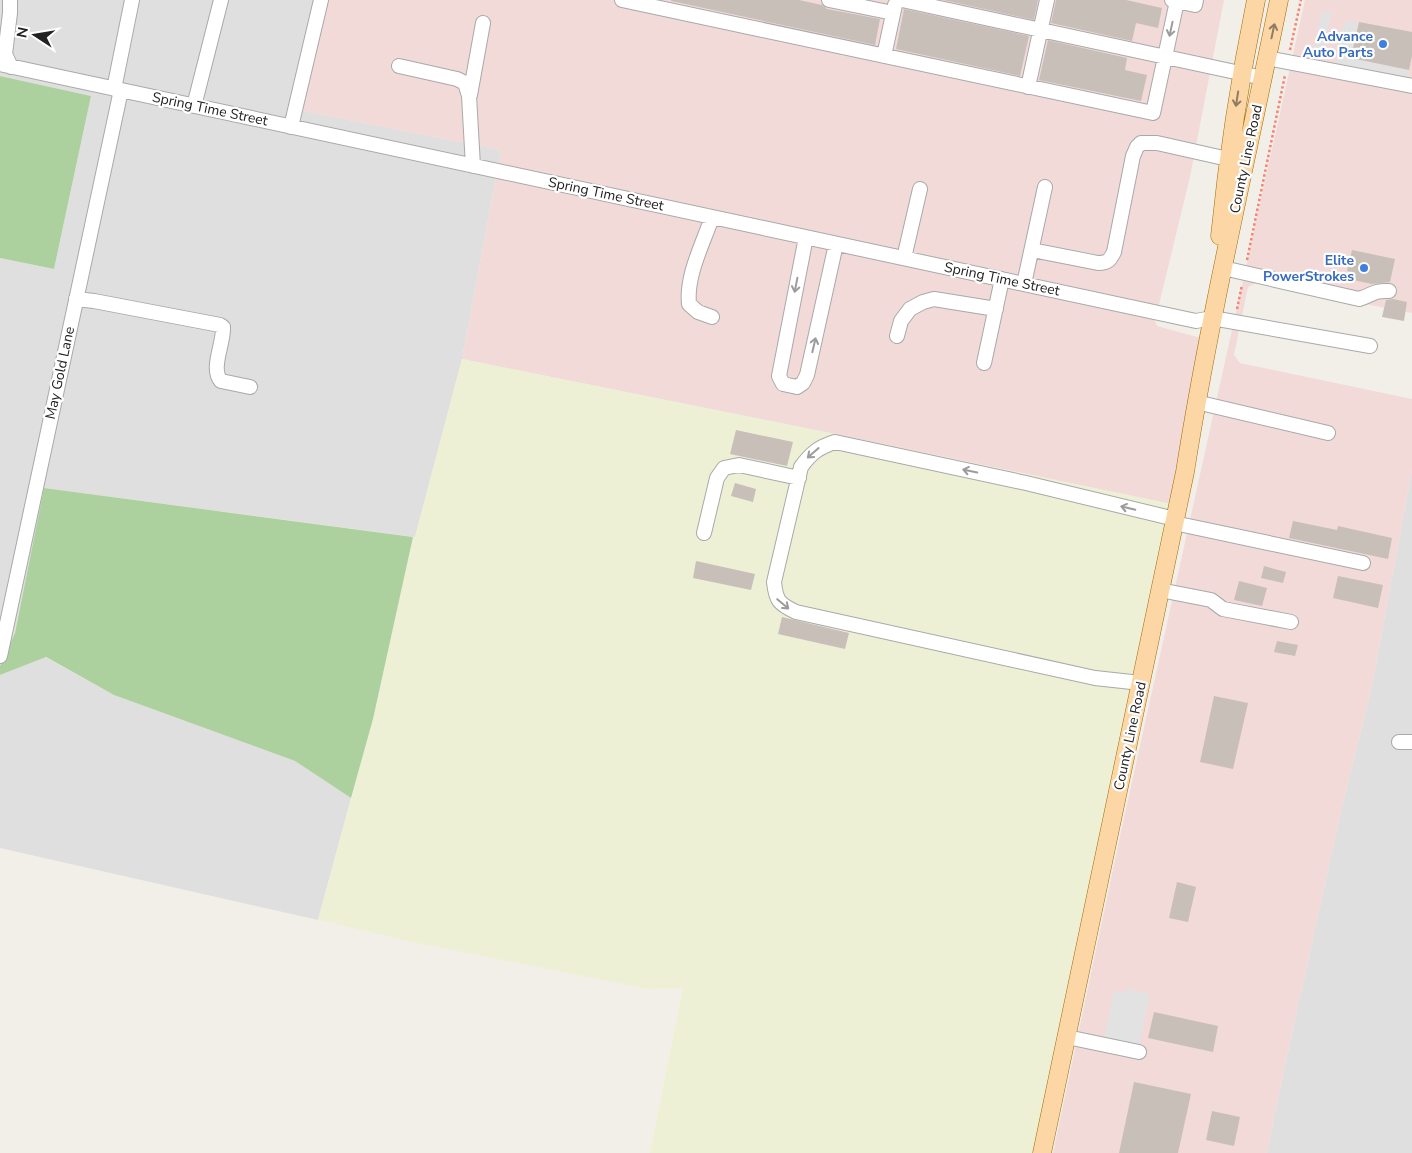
<svg xmlns="http://www.w3.org/2000/svg" width="1412" height="1153" viewBox="0 0 1412 1153" font-family="'Nunito Sans',sans-serif">
	<style>
		.residential { fill: #e0dfdf }
		.commercial { fill: #f2dad9 }
		.farmland { fill: #eef0d5 }
		.forest { fill: #add19e }
		.parking { fill: #e2e2e2 }
		.building { fill: #c7bfb8 }
		.lines { fill: none; stroke-linecap: round; stroke-linejoin: round }
		.minor-casing { stroke: #a9a9a9; stroke-width: 16 }
		.major-casing { stroke: #a06b00; stroke-width: 19 }
		.path { stroke: #fa8072; stroke-width: 2.5; stroke-dasharray: 2.5 2.5; stroke-linecap: butt }
		.minor { stroke: #fff; stroke-width: 14 }
		.major { stroke: #fcd6a4; stroke-width: 18 }
		.oneway { stroke: #9c9c9c }
		.oneway2 { stroke: #8f7c63 }
		.shop-dot { fill: #3f7fe0; stroke: #fff; stroke-width: 2 }
		.labels { text-anchor: middle; dominant-baseline: central; stroke-width: 4.5; stroke-linejoin: round; paint-order: stroke }
		.shop-label { font-size: 14px; font-weight: bold; fill: #366cbe; stroke: #fff; text-anchor: end }
		.street-label { font-size: 14px; fill: #222; stroke: #fff }
	</style>
	<rect width="100%" height="100%" fill="#f2efe9"/>
	<path class="residential" d="M0 0H323L298 110 501 150 462 359 415 537 44 488 15 633 0 666V258L54 269 91 96 0 76Z
		M1412 470V1153H1267L1282 1079 1342 807 1372 686Z
		M45 657 114 695 295 761 351 798 318 920 0 848V675Z"/>
	<path class="commercial" d="M323 0H1224L1190 177 1155 321 1157 326 1201 338 1171 504 835 434 462 359 501 150 297 110Z
		M1305 0H1412V313L1256 283 1248 287 1234 355 1240 363 1412 399V470L1372 686 1342 807 1282 1079 1267 1153H1053L1122 827Z"/>
	<path class="farmland" d="M462 359 835 434 1171 504 1035 1153H650L683 988 648 989 422 944 318 920 373 719 413 537H415Z"/>
	<path class="forest" d="M0 76 91 96 54 269 0 258Z
		M44 488 413 537 373 719 351 798 295 761 114 695 46 657 0 675V666L15 633Z"/>
	<path class="parking" d="M1322 11 1332 12 1320 59 1311 57Z
		M1344 22H1359L1352 58 1409 70V80L1335 67Z
		M1126 989 1150 994 1139 1046 1104 1039 1114 991 1125 993Z"/>
	<path class="building" d="M671 0H799L822 5 827 9 880 19 875 45 671 1Z
		M943 0H1038L1034 20Z
		M1056 0H1126L1162 8 1158 28 1136 23 1132 41 1051 23Z
		M904 9 1029 36 1020 76 896 49Z
		M1359 22 1412 32V56L1409 70 1351 58Z
		M1048 40 1127 58 1125 70 1147 75 1141 101 1039 80Z
		M1352 250 1395 259 1390 282 1372 284 1353 280 1355 273 1347 271Z
		M1393 299 1407 302 1404 321 1382 317 1386 300Z
		M736 430 793 442 787 466 730 454Z
		M735 483 756 489 753 502 731 496Z
		M1293 521 1337 530 1338 526 1392 538 1388 559 1289 538Z
		M696 561 755 574 751 590 693 578Z
		M1264 566 1286 572 1283 583 1261 578Z
		M1338 576 1383 585 1378 608 1333 598Z
		M1239 581 1267 588 1262 606 1234 600Z
		M782 617 849 633 845 649 778 634Z
		M1277 641 1298 645 1295 656 1274 652Z
		M1214 696 1248 703 1233 769 1200 762Z
		M1177 882 1196 887 1188 922 1169 918Z
		M1154 1012 1218 1026 1213 1052 1148 1038Z
		M1134 1082 1191 1094 1178 1153H1119Z
		M1212 1111 1240 1117 1234 1146 1206 1140Z"/>
	<g class="lines">
		<g class="minor-casing">
			<path id="minor" d="M10 0V13L5 54 11 67
				M622 0 1153 113 1177 1
				M829 0 893 13
				M902 0 1263 78
				M1172 0 1195 5 1196 0
				M884 56 895 5
				M1267 58 1412 86
				M0 64 1196 321 1212 318 1370 346
				M399 66 457 79 465 83 469 96 473 166
				M1028 87 1047 0
				M114 89 132 0
				M470 95 483 23
				M194 106 221 0
				M291 127 321 0
				M712 217C703 244 686 275 689 304L698 312 712 317
				M806 237 779 376 783 384 797 387 803 383 807 375 836 244
				M1032 250 1098 263C1108 263 1110 260 1114 252L1133 156 1137 147 1141 143H1157L1228 159
				M904 258 920 189
				M1223 268 1359 299C1372 295 1374 290 1389 291
				M1024 284 1045 187
				M76 299 94 301 220 325 223 327C224 343 210 369 221 381L250 387
				M897 336 901 321 910 309 923 302 934 299 996 309
				M984 363 1002 279
				M1196 402 1328 433
				M1174 523 1363 563
				M704 533 717 478 724 468 739 465 799 478
				M1160 590 1211 600 1223 609 1291 622
				M0 656 121 90
				M1141 683 1095 678 796 612C779 604 776 601 774 582L801 467C811 453 819 447 835 442L1026 483 1175 519
				M1399 742H1412
				M1067 1037 1139 1052"/>
		</g>
		<g class="major-casing">
			<path id="major" d="M1220 236C1228 156 1240 78 1256 0
				M1042 1153 1185 472C1210 314 1247 157 1279 0"/>
		</g>
		<path class="path" d="M1290 50 1301 0
			M1247 260 1285 75
			M1237 309 1242 285"/>
		<use href="#minor" class="minor"/>
		<use href="#major" class="major"/>
	</g>
	<defs><path id="oneway-shaft" d="M-6 0H5M1.5-3L5.5 0L1.5 3" fill="none" stroke-width="1.6" stroke-linecap="round" stroke-linejoin="round" transform="scale(1.25)"/></defs>
	<g class="oneway">
		<use href="#oneway-shaft" transform="translate(1171 29) rotate(102)"/>
		<use href="#oneway-shaft" transform="translate(796 285) rotate(101)"/>
		<use href="#oneway-shaft" transform="translate(814 345) rotate(-77)"/>
		<use href="#oneway-shaft" transform="translate(813 453) rotate(139)"/>
		<use href="#oneway-shaft" transform="translate(970 471) rotate(-168)"/>
		<use href="#oneway-shaft" transform="translate(1128 508) rotate(-167)"/>
		<use href="#oneway-shaft" transform="translate(783 604) rotate(40)"/>
	</g>
	<g class="oneway2">
		<use href="#oneway-shaft" transform="translate(1273 31) rotate(-78)"/>
		<use href="#oneway-shaft" transform="translate(1237 99) rotate(99)"/>
	</g>
	<g class="shop-dot">
		<circle cx="1383" cy="44" r="5"/>
		<circle cx="1364" cy="268" r="5"/>
	</g>
	<g class="labels">
		<g class="shop-label">
			<text x="1373" y="36">Advance<tspan x="1373" dy="16">Auto Parts</tspan></text>
			<text x="1354" y="260">Elite<tspan x="1354" dy="16">PowerStrokes</tspan></text>
		</g>
		<g class="street-label">
			<text transform="translate(210 109) rotate(12)">Spring Time Street</text>
			<text transform="translate(1246 159) rotate(-78)">County Line Road</text>
			<text transform="translate(606 194) rotate(12)">Spring Time Street</text>
			<text transform="translate(1002 279) rotate(12)">Spring Time Street</text>
			<text transform="translate(60 373) rotate(-78)">May Gold Lane</text>
			<text transform="translate(1130 736) rotate(-78)">County Line Road</text>
		</g>
	</g>
	<g transform="translate(35 35) rotate(282)" stroke="#ffffff" stroke-width="4" paint-order="stroke">
	<path d="M0-4L9 19L0 12L-9 19Z" fill="#222222"/>
	<text y="-8" font-size="14" font-weight="bold" text-anchor="middle" fill="#222222">N</text>
	</g>
</svg>
